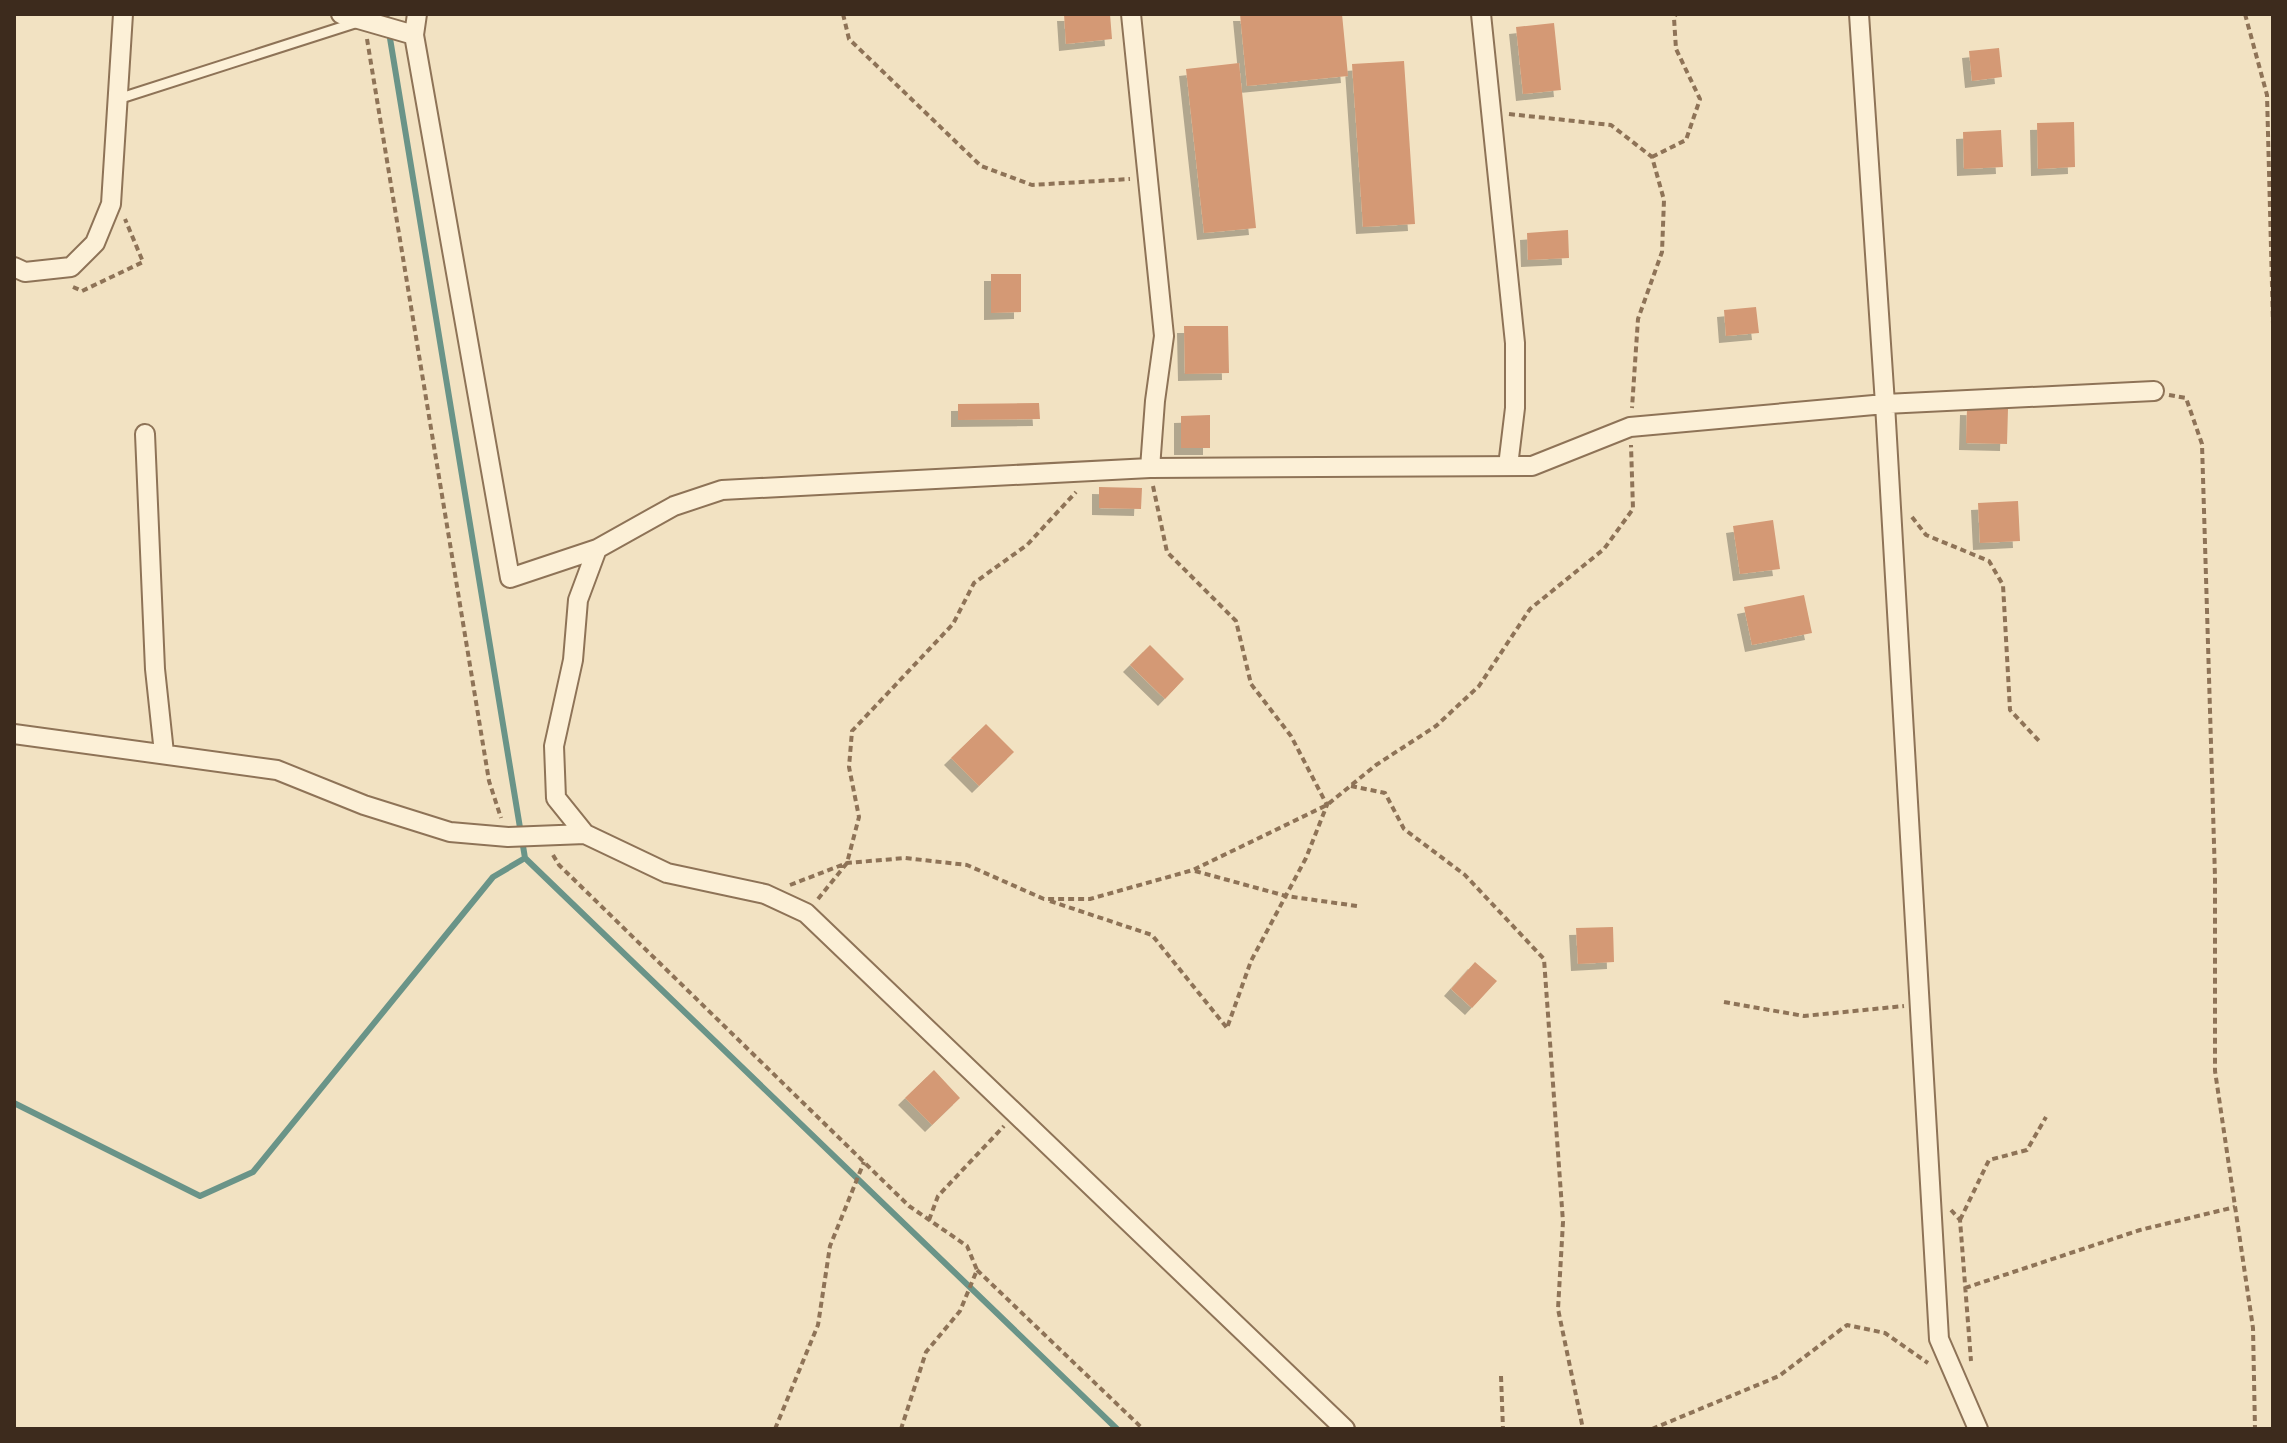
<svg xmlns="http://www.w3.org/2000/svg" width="2287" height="1443" viewBox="0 0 2287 1443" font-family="'Libre Baskerville',serif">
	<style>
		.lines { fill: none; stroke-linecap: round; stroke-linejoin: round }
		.stream { stroke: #6a9488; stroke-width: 6 }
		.building { fill: #d49975; filter: url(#shadow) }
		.service-casing { stroke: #8e7357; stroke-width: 13 }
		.minor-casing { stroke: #8e7357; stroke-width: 22 }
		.path { stroke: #8e7357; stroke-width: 4; stroke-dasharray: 6 4; stroke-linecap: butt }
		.service { stroke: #fcf0d7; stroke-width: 9 }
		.minor { stroke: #fcf0d7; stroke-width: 18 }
	</style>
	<defs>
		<filter id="shadow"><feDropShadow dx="-7" dy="7" stdDeviation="0" flood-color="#0004"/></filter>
	</defs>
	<rect width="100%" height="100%" fill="#f2e2c2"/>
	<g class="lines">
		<path class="stream" d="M386 14 525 858 1117 1429
			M14 1103 200 1196 253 1172 493 877 525 858"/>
	</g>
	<path class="building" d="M1064 14H1110L1112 39 1066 44Z
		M1240 14H1342L1348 76 1247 86Z
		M1554 23 1561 90 1523 94 1516 27Z
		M1999 48 2002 77 1972 81 1969 51Z
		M1404 61 1415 224 1363 227 1352 64Z
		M1239 63 1256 228 1204 233 1186 69Z
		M2074 122 2075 167 2038 169 2037 123Z
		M2001 130 2003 167 1964 169 1963 132Z
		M1568 230 1569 258 1528 260 1527 233Z
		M991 274H1021V312L991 313Z
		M1756 307 1759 333 1726 336 1724 310Z
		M1184 326H1228L1229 373 1185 374Z
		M1039 403 1040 419 958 420V404Z
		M1967 408 2008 409 2007 444 1966 443Z
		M1210 415V448H1181V416Z
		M1099 487 1142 488 1141 509 1099 508Z
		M2018 501 2020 541 1980 543 1978 503Z
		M1773 520 1780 569 1740 574 1733 526Z
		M1804 595 1812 633 1752 645 1744 607Z
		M1150 645 1184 679 1165 699 1130 665Z
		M986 724 1014 752 979 786 951 758Z
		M1613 927 1614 962 1578 964 1576 928Z
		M1475 962 1497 981 1472 1008 1451 989Z
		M934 1070 960 1098 932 1125 905 1098Z"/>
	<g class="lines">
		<g class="service-casing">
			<path id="service" d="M118 99 358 22"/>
		</g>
		<g class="minor-casing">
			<path id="minor" d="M341 14 414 35
				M417 14 414 35 510 578 597 549 674 506 722 490 1150 468 1532 466 1630 427 1885 404 2154 391
				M1131 14 1164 336 1155 401 1150 468
				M1481 14 1515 343V408L1508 466
				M1859 14 1885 404 1939 1339 1978 1429
				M14 267 25 272 71 267 95 243 111 204 123 14
				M145 434 155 669 164 753
				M597 549 578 600 573 660 554 746 556 798 585 834 667 873 765 894 806 913 1345 1429
				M14 734 277 770 364 805 450 832 508 837 585 834"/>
		</g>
		<path class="path" d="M843 14 849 39 981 166 1032 185 1130 179
			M2245 14 2267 95 2273 324
			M367 39 489 781 501 818
			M1509 114 1611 125 1652 157 1664 200 1662 252 1638 319 1632 408
			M1652 157 1686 140 1700 99 1676 49 1674 18 1676 14
			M73 287 82 291 143 262 125 219
			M2169 395 2186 398 2202 444 2215 877V1071L2253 1328 2255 1429
			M1153 486 1167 552 1236 621 1251 684 1291 736 1327 805 1306 858 1251 961 1227 1028
			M1912 517 1926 535 1989 561 2003 585 2010 710 2041 743
			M1351 786 1385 793 1404 829 1465 875 1544 959 1563 1222 1558 1309 1583 1429
			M553 855 559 865 909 1206 967 1246 977 1270 960 1311 926 1352 901 1429
			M1195 871 1286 896 1357 906
			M790 885 847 863 905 858 967 865 1044 899H1090L1193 870 1327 805 1376 765 1436 726 1479 686 1530 609 1604 549 1633 509 1631 445
			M818 899 847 863 859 817 849 767 852 731 953 624 974 583 1027 545 1076 492
			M1050 901 1152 935 1227 1028
			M1724 1002 1804 1016 1904 1006
			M1951 1210 1960 1220 1971 1361
			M929 1220 938 1196 1004 1126
			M1960 1220 1989 1160 2027 1150 2046 1117
			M977 1270 1143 1429
			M1965 1288 2140 1230 2235 1207
			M1501 1376 1503 1429
			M775 1429 818 1325 830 1246 864 1162
			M1652 1429 1779 1376 1847 1325 1885 1333 1928 1363"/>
		<use href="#service" class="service"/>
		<use href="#minor" class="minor"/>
	</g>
	<rect width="2287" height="1443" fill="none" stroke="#3d2b1d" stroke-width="32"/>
</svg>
